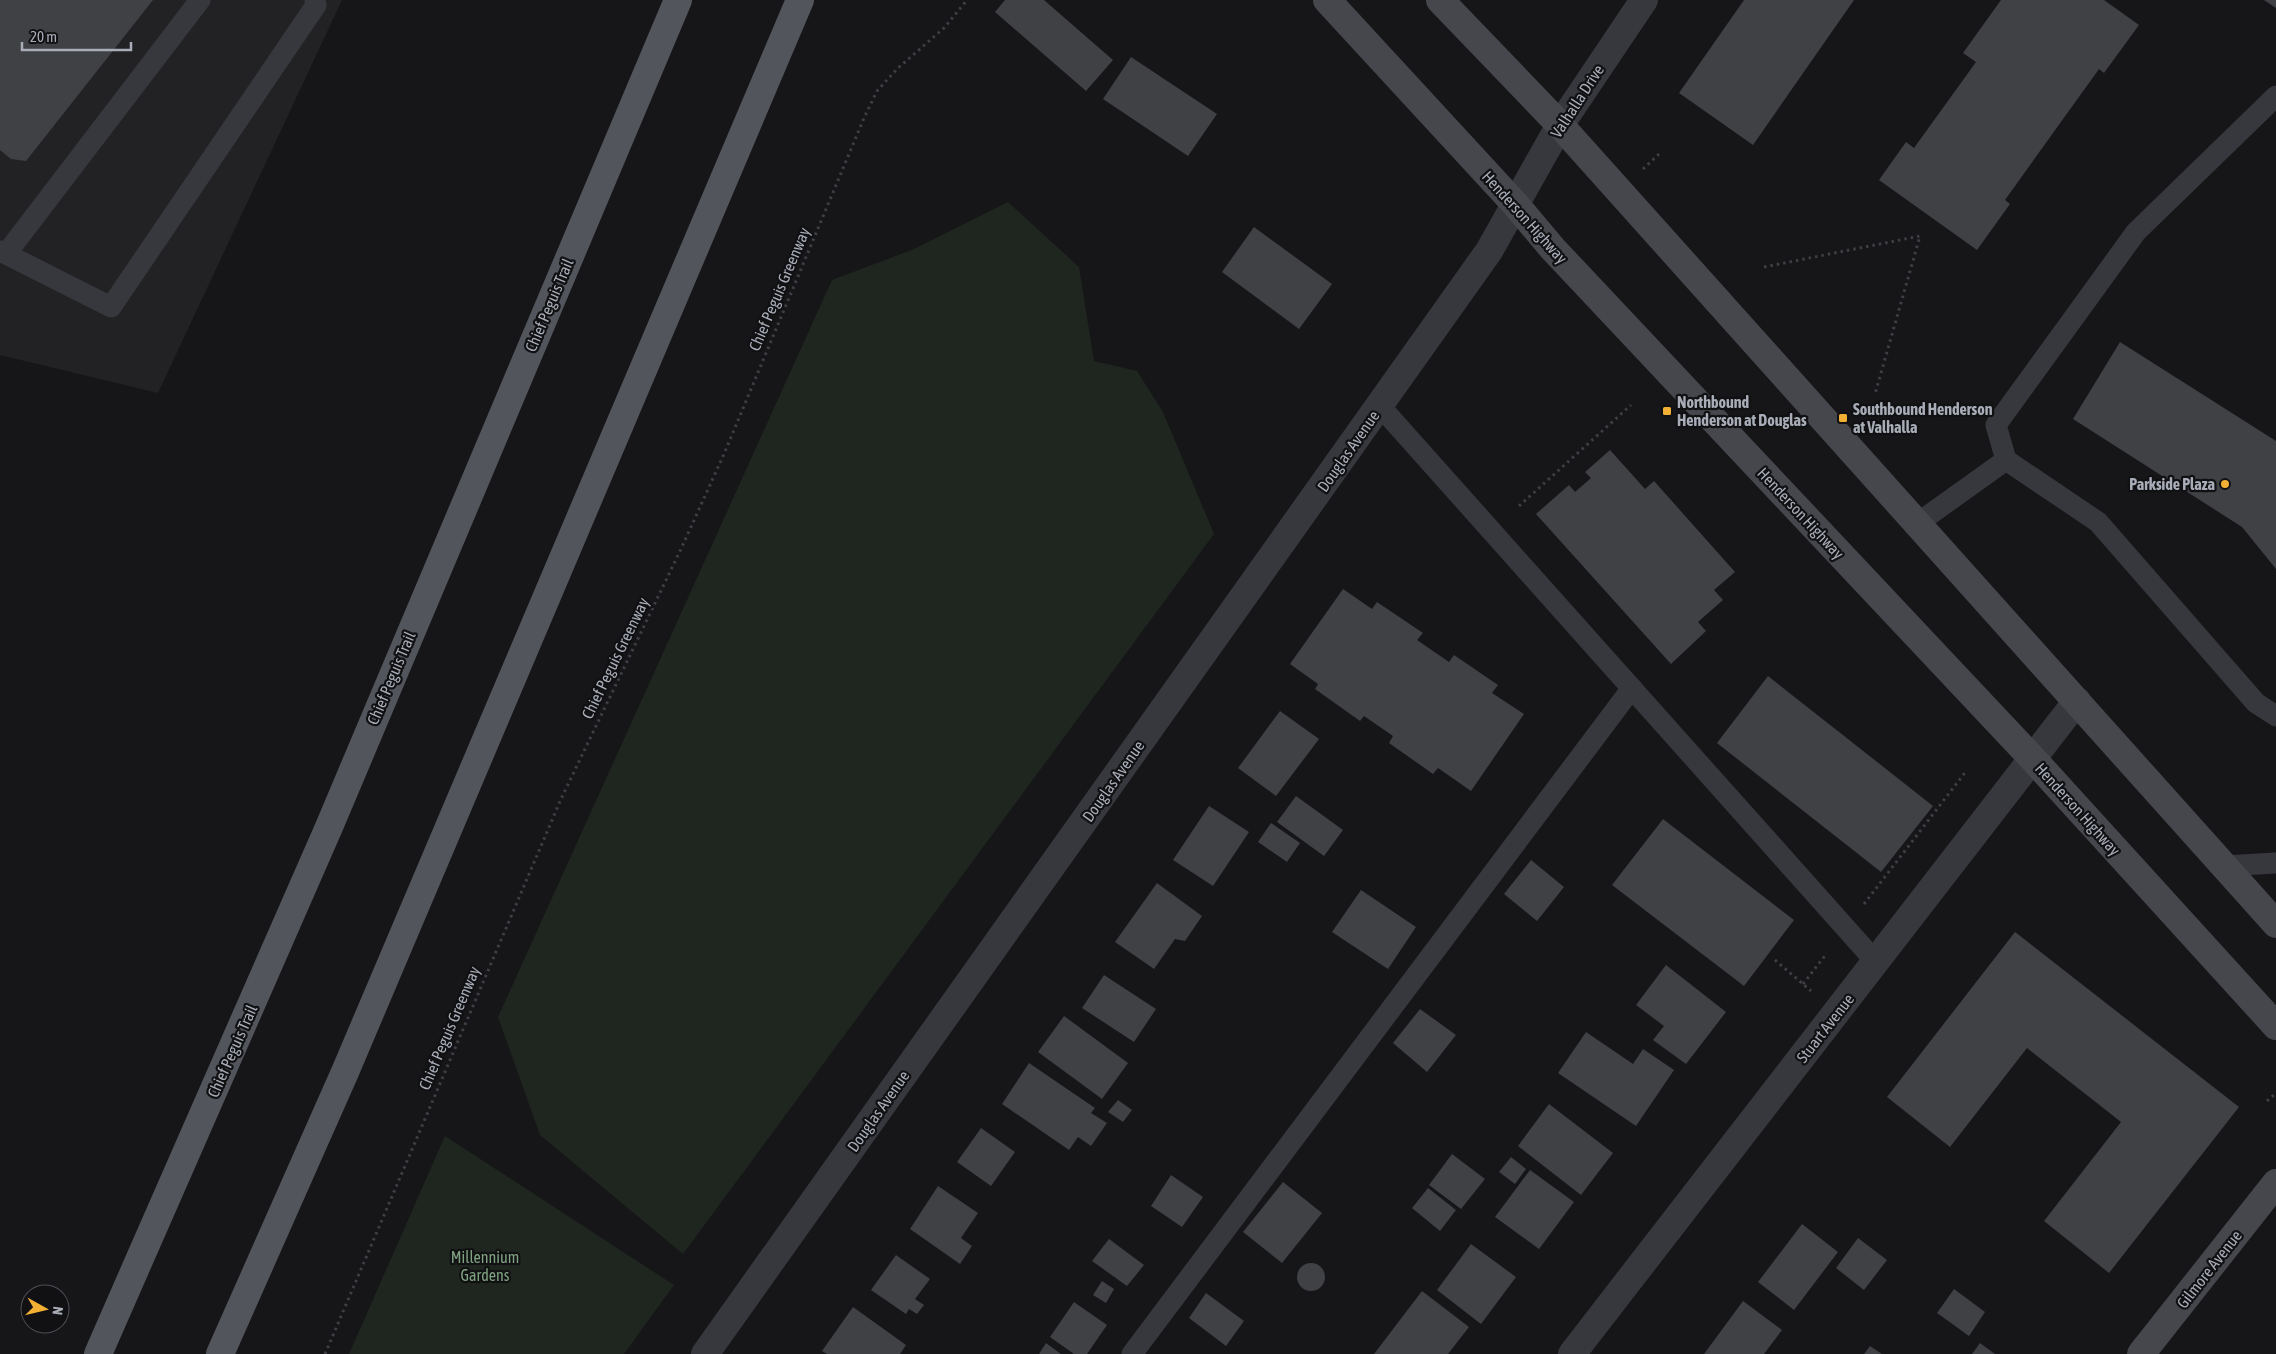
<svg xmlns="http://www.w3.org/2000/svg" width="2276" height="1354" viewBox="0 0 2276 1354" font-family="'Asap Condensed',sans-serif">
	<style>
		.built { fill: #222225 }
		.green { fill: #1e261f }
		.building { fill: #404145 }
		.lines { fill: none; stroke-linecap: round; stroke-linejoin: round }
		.path { stroke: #3d3f44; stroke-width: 3; stroke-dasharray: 2.5 4; stroke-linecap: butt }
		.lane { stroke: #37383d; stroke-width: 21 }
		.street { stroke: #37383d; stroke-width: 28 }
		.secondary { stroke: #45474d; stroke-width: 28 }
		.primary { stroke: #53555c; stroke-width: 28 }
		.poi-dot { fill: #f2b134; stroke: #111113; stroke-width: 2 }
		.labels { text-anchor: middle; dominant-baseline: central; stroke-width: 4.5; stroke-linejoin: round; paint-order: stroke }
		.street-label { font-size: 16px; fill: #a8adb8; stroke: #111113 }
		.poi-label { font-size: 16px; font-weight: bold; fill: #a8adb8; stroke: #111113; text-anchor: start }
		.park-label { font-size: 16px; fill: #7fa381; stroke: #111113 }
	</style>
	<rect width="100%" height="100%" fill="#161618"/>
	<path class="built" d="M0 0H342L158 393 0 355Z"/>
	<path class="green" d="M1008 202 1079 267 1094 361 1137 371 1163 412 1214 534 683 1254 540 1135 498 1017 832 280 914 249Z
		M445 1136 674 1285 624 1354H349Z"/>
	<path class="building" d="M0 0H153L26 161 11 159 0 150Z
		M1005 0H1044L1113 60 1086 91 995 12Z
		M1744 0H1854L1753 145 1679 93Z
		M2001 0H2104L2139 25 2104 73 2099 69 2005 200 2010 204 1977 250 1879 180 1906 142 1914 148 1976 62 1963 53Z
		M2264 0H2276V8Z
		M1131 57 1217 114 1188 156 1103 99Z
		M1254 227 1332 284 1299 329 1222 272Z
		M2120 342 2276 441V569L2242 527 2073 419Z
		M1610 450 1645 489 1654 481 1735 572 1714 590 1723 600 1698 622 1706 631 1671 664 1536 514 1569 485 1575 492 1591 478 1585 472Z
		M1343 589 1372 609 1377 602 1423 633 1417 640 1449 662 1454 655 1498 685 1492 693 1524 714 1471 791 1438 768 1433 774 1389 743 1393 736 1364 716 1360 721 1315 689 1318 684 1290 664Z
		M1768 676 1933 806 1881 872 1717 743Z
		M1280 711 1319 739 1276 796 1238 768Z
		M1296 796 1343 830 1324 856 1277 822Z
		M1209 806 1249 832 1213 886 1173 860Z
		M1663 819 1794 920 1744 986 1612 885Z
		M1271 823 1300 843 1287 862 1258 842Z
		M1531 860 1564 887 1537 921 1504 894Z
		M1157 883 1202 916 1185 941 1175 939 1154 969 1115 942Z
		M1361 890 1416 927 1388 969 1332 932Z
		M2015 932 2239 1107 2109 1273 2044 1221 2121 1122 2027 1048 1950 1147 1887 1097Z
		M1666 965 1726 1012 1686 1064 1653 1040 1664 1026 1636 1005Z
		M1104 975 1156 1009 1134 1042 1082 1008Z
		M1420 1009 1456 1035 1427 1072 1393 1043Z
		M1064 1016 1128 1063 1102 1099 1038 1052Z
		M1586 1032 1633 1064 1643 1049 1674 1070 1636 1126 1558 1073Z
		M1029 1063 1095 1108 1091 1113 1107 1123 1091 1146 1078 1137 1069 1150 1002 1104Z
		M1118 1100 1132 1110 1123 1122 1108 1112Z
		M1549 1104 1613 1153 1581 1195 1518 1146Z
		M981 1128 1015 1152 991 1186 957 1162Z
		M1452 1154 1485 1179 1461 1209 1429 1185Z
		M1511 1157 1526 1169 1515 1184 1499 1172Z
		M1530 1170 1574 1202 1539 1249 1495 1217Z
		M1171 1175 1203 1197 1182 1227 1151 1206Z
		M1283 1182 1322 1213 1282 1263 1243 1232Z
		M938 1186 978 1213 961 1238 972 1246 960 1264 910 1229Z
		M1428 1188 1456 1210 1440 1231 1412 1208Z
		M1802 1224 1838 1252 1794 1310 1758 1282Z
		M1858 1238 1887 1260 1864 1290 1836 1268Z
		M1109 1239 1144 1265 1127 1286 1092 1261Z
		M1471 1244 1516 1277 1481 1324 1437 1290Z
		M896 1255 930 1279 915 1299 924 1305 917 1314 909 1309 906 1314 871 1290Z
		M1297 1277a14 14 0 1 1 28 0a14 14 0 1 1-28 0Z
		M1102 1281 1114 1289 1106 1303 1093 1295Z
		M1954 1289 1985 1312 1969 1336 1937 1313Z
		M1422 1291 1469 1327 1448 1354H1374Z
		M1206 1293 1244 1321 1226 1346 1189 1318Z
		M1743 1301 1782 1330 1764 1354H1704Z
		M1074 1302 1107 1325 1087 1354H1074L1050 1337Z
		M853 1307 906 1345 900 1354H827L822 1351Z
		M1046 1343 1061 1354H1039Z
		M1980 1343 1995 1354H1972Z
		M1870 1346 1882 1354H1864Z"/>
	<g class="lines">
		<path class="path" d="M1643 169 1659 154
			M1764 267 1920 236 1875 394
			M1519 506 1631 405
			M1864 904 1967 770
			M1775 960 1811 991
			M1803 984 1827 953
			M2267 1101 2276 1093
			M325 1354 561 799 681 549 724 454 864 118 877 91 897 69 944 28 967 0"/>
		<path class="lane" d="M0 251 111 307 316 5 315 0
			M6 254 200 0
			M1380 406 1876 962
			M2006 460 1996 425 2136 232 2276 96
			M1918 523 2006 460 2098 522 2256 703 2276 716
			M2224 866 2276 863
			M1132 1354 1632 688"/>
		<path class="street" d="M705 1354 1489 251 1560 125 1644 0
			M1572 1354 2077 701"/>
		<path class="secondary" d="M1327 0 1516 205 1553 249 2033 759 2276 1026
			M1440 0 1560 125 2276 924
			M2141 1354 2276 1183"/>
		<path class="primary" d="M98 1354 329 827 678 0
			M220 1354 345 1072 800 0"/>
	</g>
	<g class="poi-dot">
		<rect x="1662" y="406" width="10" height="10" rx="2.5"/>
		<rect x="1838" y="413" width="10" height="10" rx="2.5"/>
		<circle cx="2225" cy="484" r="5"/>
	</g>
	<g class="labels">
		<g class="street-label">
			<text transform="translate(1577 101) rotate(-57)">Valhalla Drive</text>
			<text transform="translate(1525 217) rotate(48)">Henderson Highway</text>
			<text transform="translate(779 289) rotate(-67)">Chief Peguis Greenway</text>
			<text transform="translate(549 305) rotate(-67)">Chief Peguis Trail</text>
			<text transform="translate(1348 451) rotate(-55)">Douglas Avenue</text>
			<text transform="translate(1801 513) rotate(47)">Henderson Highway</text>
			<text transform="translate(615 658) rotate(-64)">Chief Peguis Greenway</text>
			<text transform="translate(391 678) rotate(-67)">Chief Peguis Trail</text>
			<text transform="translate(1113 781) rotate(-55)">Douglas Avenue</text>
			<text transform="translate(2078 809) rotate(48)">Henderson Highway</text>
			<text transform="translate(449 1028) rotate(-67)">Chief Peguis Greenway</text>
			<text transform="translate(1825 1028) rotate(-52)">Stuart Avenue</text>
			<text transform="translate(232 1051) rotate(-66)">Chief Peguis Trail</text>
			<text transform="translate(878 1111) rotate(-55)">Douglas Avenue</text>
			<text transform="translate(2209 1269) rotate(-52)">Gilmore Avenue</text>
		</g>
		<g class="poi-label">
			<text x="1677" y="402">Northbound<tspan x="1677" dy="18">Henderson at Douglas</tspan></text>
			<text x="1853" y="409">Southbound Henderson<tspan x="1853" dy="18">at Valhalla</tspan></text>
			<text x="2215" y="484" text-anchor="end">Parkside Plaza</text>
		</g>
		<g class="park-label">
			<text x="485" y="1257">Millennium<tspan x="485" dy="18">Gardens</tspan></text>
		</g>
	</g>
	<g transform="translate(45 1309) rotate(98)"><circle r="24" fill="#111113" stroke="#4d4f55"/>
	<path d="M0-4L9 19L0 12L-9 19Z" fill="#f2b134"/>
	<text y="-8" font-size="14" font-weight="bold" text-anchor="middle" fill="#a8adb8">N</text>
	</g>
	<path d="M22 42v8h109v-8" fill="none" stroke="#a8adb8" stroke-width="2.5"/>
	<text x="30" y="42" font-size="15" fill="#a8adb8" stroke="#111113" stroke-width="4" paint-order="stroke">20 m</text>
</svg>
